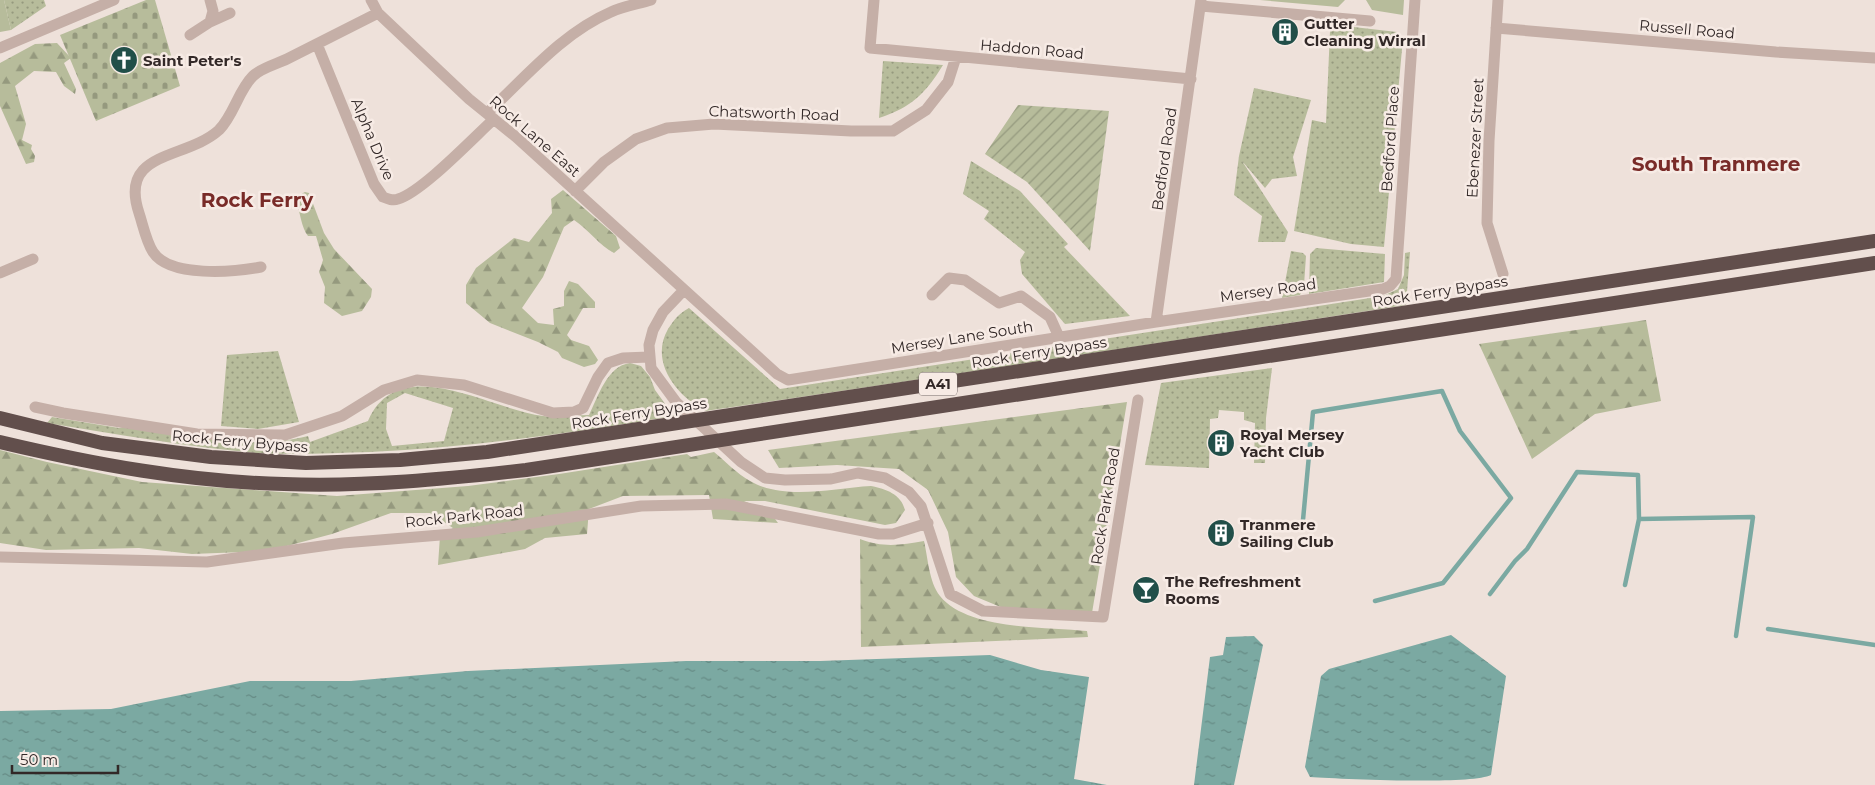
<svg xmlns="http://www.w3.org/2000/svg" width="1875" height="785" viewBox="0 0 1875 785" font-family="Montserrat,sans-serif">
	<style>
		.grass { fill: url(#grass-dots); fill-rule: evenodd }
		.forest { fill: url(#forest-firs) }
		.cemetery { fill: url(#cemetery-stones) }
		.park { fill: #b7bc9b }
		.garden { fill: url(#garden-furrows) }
		.water { fill: url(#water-ripples) }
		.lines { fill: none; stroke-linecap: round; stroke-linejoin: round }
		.stream { stroke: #7ba9a2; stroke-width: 4.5 }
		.minor { stroke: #c5afa7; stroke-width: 11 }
		.trunk { stroke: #624f4c; stroke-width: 14 }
		.labels { text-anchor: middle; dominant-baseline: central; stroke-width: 5; stroke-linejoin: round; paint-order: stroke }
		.shield { fill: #f7ebe5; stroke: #6d6260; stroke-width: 1 }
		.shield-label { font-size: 14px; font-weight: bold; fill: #322827 }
		.poi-label { font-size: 15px; font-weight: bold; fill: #322827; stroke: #f7ebe5; text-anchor: start }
		.street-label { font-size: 15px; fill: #322827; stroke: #f7ebe5 }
		.district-label { font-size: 20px; font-weight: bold; fill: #792b28; stroke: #f7ebe5 }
	</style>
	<defs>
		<pattern id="grass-dots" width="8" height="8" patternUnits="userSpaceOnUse" patternTransform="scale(1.25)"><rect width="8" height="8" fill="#b7bc9b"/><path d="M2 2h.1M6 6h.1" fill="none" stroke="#95997e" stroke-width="1.8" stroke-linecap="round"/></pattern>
		<pattern id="forest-firs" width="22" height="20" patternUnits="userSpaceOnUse" patternTransform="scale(1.25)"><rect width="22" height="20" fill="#b7bc9b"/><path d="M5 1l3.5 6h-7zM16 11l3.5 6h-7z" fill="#95997e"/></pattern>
		<pattern id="cemetery-stones" width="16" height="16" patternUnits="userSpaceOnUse" patternTransform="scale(1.25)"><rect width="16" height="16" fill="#b7bc9b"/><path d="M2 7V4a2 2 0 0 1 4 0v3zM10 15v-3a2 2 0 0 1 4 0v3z" fill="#95997e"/></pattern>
		<pattern id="garden-furrows" width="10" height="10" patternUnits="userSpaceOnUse" patternTransform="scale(1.25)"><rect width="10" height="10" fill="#b7bc9b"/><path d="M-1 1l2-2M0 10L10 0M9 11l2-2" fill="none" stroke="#95997e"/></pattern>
		<pattern id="water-ripples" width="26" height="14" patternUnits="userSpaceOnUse" patternTransform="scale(1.25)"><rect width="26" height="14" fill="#7ba9a2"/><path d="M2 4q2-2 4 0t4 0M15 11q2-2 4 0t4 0" fill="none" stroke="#658a84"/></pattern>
	</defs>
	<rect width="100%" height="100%" fill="#eee1da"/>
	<path class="grass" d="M4 0H44L46 6 11 30Z
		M1336 25 1397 32 1403 38 1384 247 1351 244 1294 231 1312 120 1326 123 1330 31Z
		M883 61 943 65C925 94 912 107 879 118Z
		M1254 88 1311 100 1293 157 1297 176 1272 179 1265 188 1242 161 1288 232 1285 242H1258L1262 216 1234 195 1239 156Z
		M971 161 1020 191 1068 244 1064 247 1130 316 1065 324 1022 274 1020 260 1025 252 984 219 989 211 963 194Z
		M1316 248 1385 254 1384 282 1309 294 1310 254Z
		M1291 251 1303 253 1306 256 1304 285 1300 295 1282 298Z
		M1410 252 1406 305C1172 341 939 377 705 411 677 396 649 362 668 329 675 319 678 314 689 308L780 389 1383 296 1398 289 1404 275 1405 253Z
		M278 351 299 422 258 429 221 426 227 355Z
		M630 363 641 366 650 377 655 390 674 416C573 433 472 447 370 452 333 453 295 455 257 453 187 447 117 434 47 423L52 417 119 428 128 426C186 435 250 451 308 436L310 442 368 421C399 350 491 410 543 416 558 418 574 415 589 415 598 397 607 366 630 363ZM405 393 453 408 444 441 392 446 386 429 387 403Z
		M1272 368 1266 418 1265 463H1254L1255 423 1244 420V412L1219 410 1218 418 1210 419 1209 468 1145 465 1161 383Z"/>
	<path class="forest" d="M57 43 71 58 64 63 76 89 75 94 64 86 56 72 34 71 15 86 26 124 22 140 32 145 31 149 35 156 34 162 26 164 0 106V63L35 44Z
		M563 190 616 236 620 248 614 253C599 245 589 230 574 220L564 227 543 277 522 308 538 323 554 325 553 309 564 306V291L569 281 578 284 595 302V308H583L567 335 571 340 589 346 598 360 595 364 584 367 562 358 558 352 538 342 490 323 466 303V285L476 268 514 238 529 242 552 213 551 199Z
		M305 192 309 193 324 233 334 249 372 289 371 297 362 311 342 316 324 303 325 287 319 272 323 260 316 236H308C301 227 301 214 296 202L299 195Z
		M1646 320 1661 401 1595 414 1532 459 1479 344Z
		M1127 402 1092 613 1003 608 974 596 956 577 948 532 928 490 899 469 837 465 779 468 768 450Z
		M0 450 47 462 142 482 337 496 468 486 559 474 687 454 691 457 714 452C725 461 737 474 750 481 785 501 833 488 871 486 886 489 901 494 905 510L896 523 885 525 765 501H744L770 512 778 523 713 519 709 495 623 496 589 509 587 534 545 538 525 549 438 565 440 536 453 528 430 513H391L332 534 268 551 192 554 139 548 46 550 0 543Z
		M860 539C883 548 901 545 924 541 928 558 929 582 940 596 967 630 1046 627 1087 631L1088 637 861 647Z"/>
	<path class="cemetery" d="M146 0H155L180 86 96 121 60 35Z"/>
	<path class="park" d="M0 0H4L11 30 0 32Z
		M1260 0H1345L1338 7Z
		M1366 0H1404L1403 15 1372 10Z"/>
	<path class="garden" d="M1018 105 1109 111 1090 251 1027 182 985 154Z"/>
	<path class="water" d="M1451 635 1506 676 1491 775C1471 785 1341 779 1310 777L1305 767 1321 676 1329 669Z
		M1254 636 1263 645 1234 785H1194L1210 657 1223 655 1226 637Z
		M990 655 1041 670 1089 677 1074 779 1107 785H0V711L111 709 250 681H351L468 671 686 661H820Z"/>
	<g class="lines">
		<path class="stream" d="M1639 519 1753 517 1736 636
			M1303 520 1313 412 1442 391 1460 431 1511 498 1443 583 1375 601
			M1490 594 1515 561 1527 549 1577 472 1638 475 1639 519 1625 585
			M1768 629 1875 645"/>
		<path class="minor" d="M371 0 378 13 469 99 516 137 777 374 788 380 1156 322 1383 289 1390 286 1396 279 1415 0
			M874 0 870 48 1191 79
			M1498 0 1489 141 1487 223 1503 274
			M1201 6 1370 21
			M210 22 230 13
			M1496 28 1776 52 1875 58
			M190 35 210 22 213 11 210 0
			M317 44 374 184 383 197C388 199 393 201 398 199 422 192 473 138 494 119
			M0 48 114 0
			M487 113C525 78 562 33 611 12 624 6 638 4 651 0
			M575 191 604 162 636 139 667 128 714 124 851 131H893L926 110 948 82 956 57
			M261 267C234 272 170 278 153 252 146 241 143 225 139 213 118 150 186 160 219 130 234 115 238 91 253 76 261 68 277 64 287 59 317 44 348 28 378 13
			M0 273 33 259
			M683 291 663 312 653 330 649 345 651 368 676 402 741 462 765 478 785 480 831 479 858 473 885 478 909 492 921 506 950 594 983 611 1103 617 1138 400
			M932 295 949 278 965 280 999 303 1021 296 1050 317 1059 337
			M1156 322 1201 0
			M35 407 63 413 197 434 285 435 342 416 384 390 417 380 464 385 553 413 574 412 583 408 598 377 608 363 623 358 649 357
			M0 557 207 562 343 543 477 532 641 506 726 504 879 534H893L928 523"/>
		<path class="trunk" d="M0 418 102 443 211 457 306 463 400 460 487 452 1875 241
			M0 442C93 464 189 482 284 484 366 487 446 479 526 470L1875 263"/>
	</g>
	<defs>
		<g id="building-disc" transform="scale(1.4375)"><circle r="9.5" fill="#214f49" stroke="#f7ebe5"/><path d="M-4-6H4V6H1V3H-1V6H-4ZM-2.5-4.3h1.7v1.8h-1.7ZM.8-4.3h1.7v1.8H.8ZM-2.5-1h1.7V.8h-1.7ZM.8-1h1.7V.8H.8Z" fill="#fff"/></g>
		<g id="church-disc" transform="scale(1.4375)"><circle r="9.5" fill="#214f49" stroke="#f7ebe5"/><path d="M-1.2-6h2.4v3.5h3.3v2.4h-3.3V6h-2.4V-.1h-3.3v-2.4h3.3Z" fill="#fff"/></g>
		<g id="bar-disc" transform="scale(1.4375)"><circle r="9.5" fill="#214f49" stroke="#f7ebe5"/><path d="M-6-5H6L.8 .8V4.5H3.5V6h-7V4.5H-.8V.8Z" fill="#fff"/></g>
	</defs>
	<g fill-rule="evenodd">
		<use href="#building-disc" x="1285" y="32"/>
		<use href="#church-disc" x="124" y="60"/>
		<use href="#building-disc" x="1221" y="443"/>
		<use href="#building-disc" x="1221" y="533"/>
		<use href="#bar-disc" x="1146" y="590"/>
	</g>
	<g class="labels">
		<rect class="shield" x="919" y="372.5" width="38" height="23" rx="4"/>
		<g class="shield-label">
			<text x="938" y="384">A41</text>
		</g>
		<g class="poi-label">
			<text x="1304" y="23">Gutter<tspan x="1304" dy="17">Cleaning Wirral</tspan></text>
			<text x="143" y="60">Saint Peter's</text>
			<text x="1240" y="434">Royal Mersey<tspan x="1240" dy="17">Yacht Club</tspan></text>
			<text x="1240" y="524">Tranmere<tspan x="1240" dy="17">Sailing Club</tspan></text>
			<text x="1165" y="581">The Refreshment<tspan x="1165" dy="17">Rooms</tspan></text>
		</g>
		<g class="street-label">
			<text transform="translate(1687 29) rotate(5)">Russell Road</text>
			<text transform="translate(1032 49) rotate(5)">Haddon Road</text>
			<text transform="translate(774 113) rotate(2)">Chatsworth Road</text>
			<text transform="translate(535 136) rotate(41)">Rock Lane East</text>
			<text transform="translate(1475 138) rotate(-87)">Ebenezer Street</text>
			<text transform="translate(373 139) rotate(67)">Alpha Drive</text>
			<text transform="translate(1390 139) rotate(-86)">Bedford Place</text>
			<text transform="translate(1164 159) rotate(-82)">Bedford Road</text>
			<text transform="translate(1268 290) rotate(-8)">Mersey Road</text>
			<text transform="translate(1440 291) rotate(-9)">Rock Ferry Bypass</text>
			<text transform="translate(962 337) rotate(-9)">Mersey Lane South</text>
			<text transform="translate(1039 352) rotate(-9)">Rock Ferry Bypass</text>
			<text transform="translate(639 413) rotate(-9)">Rock Ferry Bypass</text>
			<text transform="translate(240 441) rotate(5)">Rock Ferry Bypass</text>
			<text transform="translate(1105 506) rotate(-81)">Rock Park Road</text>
			<text transform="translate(464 516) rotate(-6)">Rock Park Road</text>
		</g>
		<g class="district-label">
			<text x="1716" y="164">South Tranmere</text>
			<text x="257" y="200">Rock Ferry</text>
		</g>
	</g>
	<path d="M12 765v8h106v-8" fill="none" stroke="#322827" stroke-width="2.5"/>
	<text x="20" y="765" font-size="15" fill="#322827" stroke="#f7ebe5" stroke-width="4" paint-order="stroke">50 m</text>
</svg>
